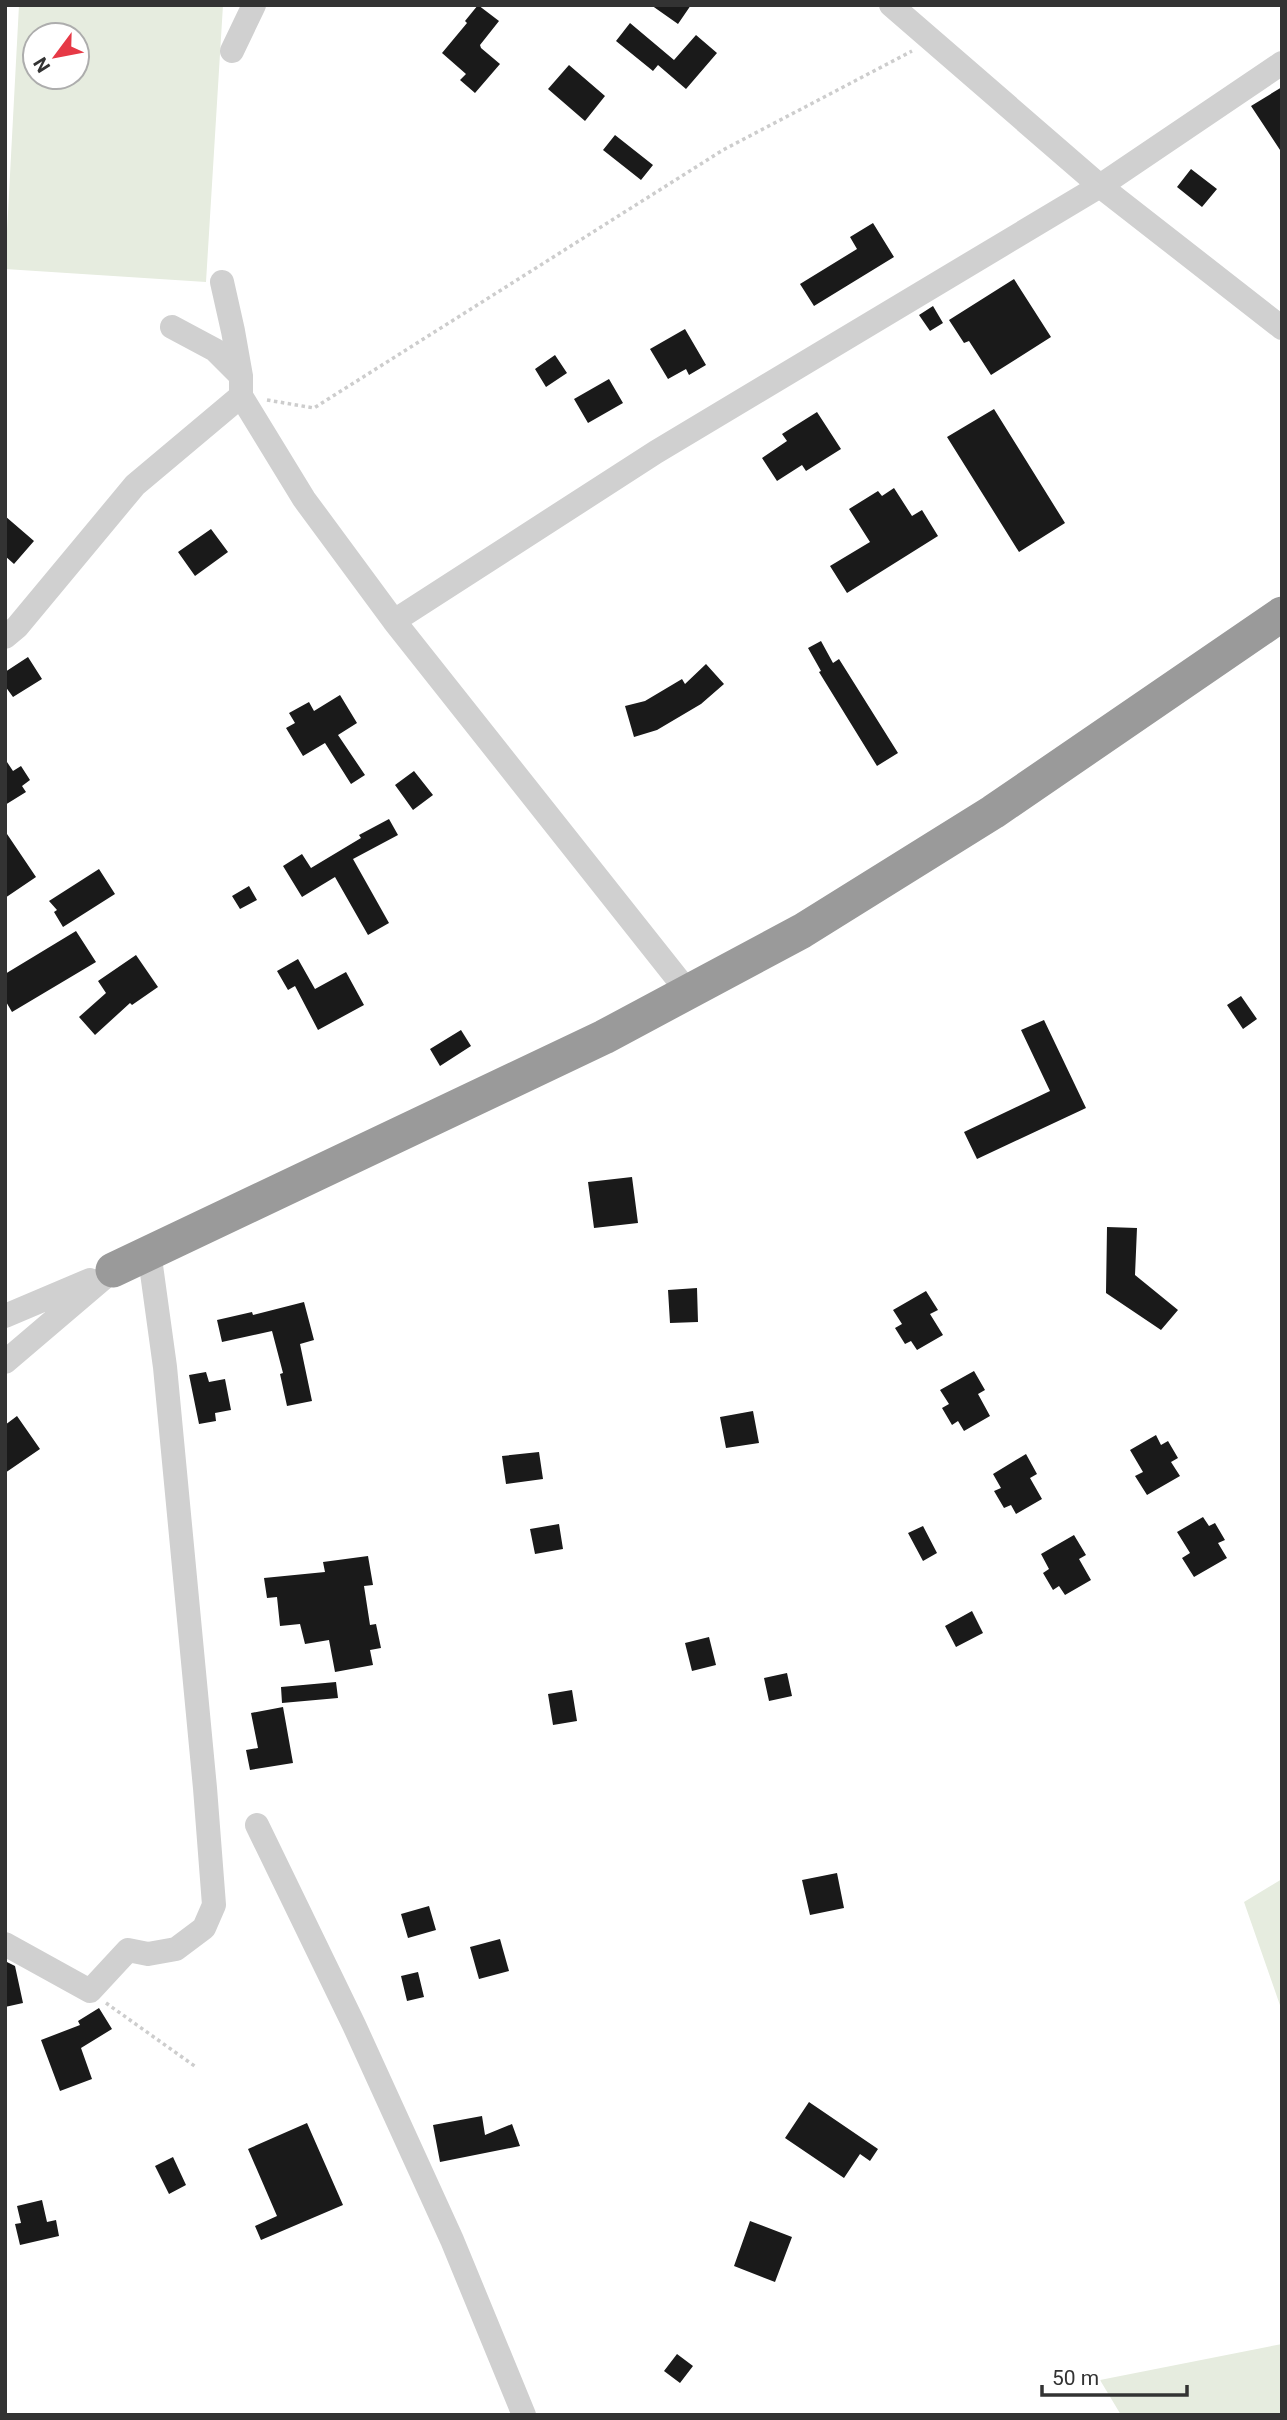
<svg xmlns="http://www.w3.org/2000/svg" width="1287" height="2420" viewBox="0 0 1287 2420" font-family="Roboto,sans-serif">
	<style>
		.green { fill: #e6ecdf; fill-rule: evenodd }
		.building { fill: #1a1a1a }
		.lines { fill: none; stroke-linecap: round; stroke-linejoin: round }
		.path { stroke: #cdcdcd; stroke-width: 3.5; stroke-dasharray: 3.5 3.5; stroke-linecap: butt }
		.minor { stroke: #d0d0d0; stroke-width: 24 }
		.highway { stroke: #9a9a9a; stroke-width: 35 }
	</style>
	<rect width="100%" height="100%" fill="#fff"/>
	<path class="green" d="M19 5H223L206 282 5 269ZM35 35H77V77H35Z
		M1282 1879V2011L1244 1902Z
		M1282 2344V2415H1121L1100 2380Z"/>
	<path class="building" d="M478 5 499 21 480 45 481 48 500 64 475 93 460 80 466 74 442 53 467 23 465 21Z
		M651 5H691L678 24Z
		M630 23 674 60 696 35 717 53 686 89 658 65 653 71 616 41Z
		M569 65 605 96 585 121 548 89Z
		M1282 87V153L1251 106Z
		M615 135 653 165 641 180 603 150Z
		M1191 169 1217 189 1202 207 1177 187Z
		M873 223 894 257 814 306 800 284 857 249 850 237Z
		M1014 279 1051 337 991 375 969 341 964 343 949 320Z
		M933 306 943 323 930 331 919 315Z
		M685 329 706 365 689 375 686 369 668 379 650 349Z
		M555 355 567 373 546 387 535 369Z
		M609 379 623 403 588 423 574 399Z
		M994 409 1065 523 1019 552 947 437Z
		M817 412 841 449 806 471 802 465 777 481 762 458 787 441 782 434Z
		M894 488 912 516 922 510 938 536 847 593 830 566 870 542 849 509 878 491 882 496Z
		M5 516 34 541 14 564 5 556Z
		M211 529 228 552 195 576 178 552Z
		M821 641 833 663 839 659 898 753 877 766 819 672 821 671 808 648Z
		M28 657 42 679 13 697 5 686V672Z
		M706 664 724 684 701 704 657 730 634 737 625 706 645 701 682 679 685 684Z
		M340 695 357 723 338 735 365 775 351 784 325 743 303 756 286 728 295 723 289 713 309 702 314 711Z
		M5 759 13 771 21 766 30 780 22 786 26 792 5 805Z
		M414 771 433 795 413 810 395 785Z
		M389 819 398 835 353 859 389 923 368 935 335 877 302 897 283 866 302 854 311 868 361 838 359 835Z
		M5 831 36 877 5 898Z
		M99 869 115 894 63 927 54 912 57 910 49 901Z
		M249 886 257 900 240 909 232 896Z
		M76 931 96 962 12 1012 5 1000V974Z
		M136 955 158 987 132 1005 130 1003 95 1035 79 1017 106 993 98 981Z
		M298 959 315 989 346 972 364 1005 318 1030 295 986 288 990 277 971Z
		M1241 996 1257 1019 1243 1029 1227 1005Z
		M1044 1020 1086 1108 977 1159 964 1132 1050 1091 1021 1030Z
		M461 1030 471 1046 440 1066 430 1049Z
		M632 1177 638 1223 594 1228 588 1182Z
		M1107 1227 1137 1228 1135 1275 1178 1310 1161 1330 1106 1293Z
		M697 1288 698 1322 670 1323 668 1290Z
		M926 1291 938 1310 930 1314 943 1335 917 1350 911 1341 905 1344 895 1328 902 1324 893 1310Z
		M304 1302 314 1340 300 1344 312 1401 287 1406 280 1374 283 1373 272 1331 222 1342 217 1320 252 1312 253 1315Z
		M974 1371 985 1390 978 1394 990 1416 964 1431 958 1421 952 1425 942 1408 949 1404 940 1390Z
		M206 1372 209 1382 225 1379 231 1410 215 1413 216 1421 199 1424 189 1375Z
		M753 1411 759 1443 726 1448 720 1417Z
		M17 1416 40 1449 5 1473V1425Z
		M1156 1435 1161 1445 1168 1441 1178 1458 1171 1462 1180 1476 1147 1495 1135 1476 1143 1472 1130 1450Z
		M539 1452 543 1479 506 1484 502 1456Z
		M1026 1454 1037 1474 1030 1478 1042 1499 1016 1514 1011 1505 1004 1508 994 1491 1001 1488 993 1474Z
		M1203 1517 1209 1526 1215 1523 1225 1540 1218 1543 1227 1558 1194 1577 1182 1558 1190 1553 1177 1532Z
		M559 1524 563 1549 535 1554 530 1529Z
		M923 1526 937 1553 923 1561 908 1533Z
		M1074 1535 1086 1555 1079 1559 1091 1580 1065 1595 1059 1586 1053 1590 1043 1573 1049 1569 1041 1554Z
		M368 1556 373 1585 364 1586 370 1625 376 1624 381 1648 370 1650 373 1665 335 1672 329 1640 305 1644 300 1624 280 1626 277 1597 267 1598 264 1578 325 1572 323 1562Z
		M972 1611 983 1633 956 1647 945 1626Z
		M709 1637 716 1665 692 1671 685 1643Z
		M787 1673 792 1696 769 1701 764 1678Z
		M336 1682 338 1698 282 1703 281 1687Z
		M572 1690 577 1721 553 1725 548 1694Z
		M283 1707 293 1763 250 1770 246 1750 258 1748 251 1713Z
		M837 1873 844 1908 810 1915 802 1880Z
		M429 1906 436 1930 408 1938 401 1914Z
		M500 1939 509 1971 479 1979 470 1947Z
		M5 1961 15 1966 23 2003 5 2007Z
		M418 1972 424 1997 407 2001 401 1976Z
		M99 2008 112 2029 81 2048 92 2079 60 2091 41 2040 80 2025 78 2021Z
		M809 2102 878 2149 870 2161 860 2154 844 2178 785 2138Z
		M482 2116 485 2135 512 2124 520 2146 440 2162 433 2125Z
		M307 2123 343 2205 261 2240 255 2226 277 2216 248 2149Z
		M173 2157 186 2185 169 2194 155 2166Z
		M42 2200 47 2222 56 2220 59 2236 20 2245 15 2224 21 2223 17 2206Z
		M750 2221 792 2237 775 2282 734 2266Z
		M677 2354 693 2366 680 2383 664 2371Z"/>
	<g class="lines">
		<path class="path" d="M267 400 314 408 723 150 912 51
			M106 2003 196 2067"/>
		<path class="minor" d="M891 5 1100 186 1282 328
			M232 51 254 5
			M222 282 233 331 241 376V396L304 499 394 621 688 992
			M172 327 215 350 241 376
			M394 621 656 452 1100 186 1282 63
			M5 637 17 627 135 485 241 396
			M5 1316 90 1280
			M5 1362 113 1270
			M257 1825 354 2025 452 2240 524 2415
			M5 1944 90 1991 128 1950 148 1954 176 1949 204 1928 214 1905 205 1788 165 1367 149 1251"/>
		<path class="highway" d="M113 1270 604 1037 802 931 993 812 1282 614"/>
	</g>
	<rect width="1287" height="2420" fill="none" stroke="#333333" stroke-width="14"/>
	<g transform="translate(56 56) rotate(238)"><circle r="33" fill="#ffffff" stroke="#adadad" stroke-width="2"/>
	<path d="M0-5L12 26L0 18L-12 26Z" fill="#e63946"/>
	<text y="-10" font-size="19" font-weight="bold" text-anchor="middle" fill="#333333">N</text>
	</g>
	<path d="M1042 2385v10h145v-10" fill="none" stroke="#333333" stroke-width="3.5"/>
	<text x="1052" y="2385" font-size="21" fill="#333333" stroke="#ffffff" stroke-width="5" paint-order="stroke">50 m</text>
</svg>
